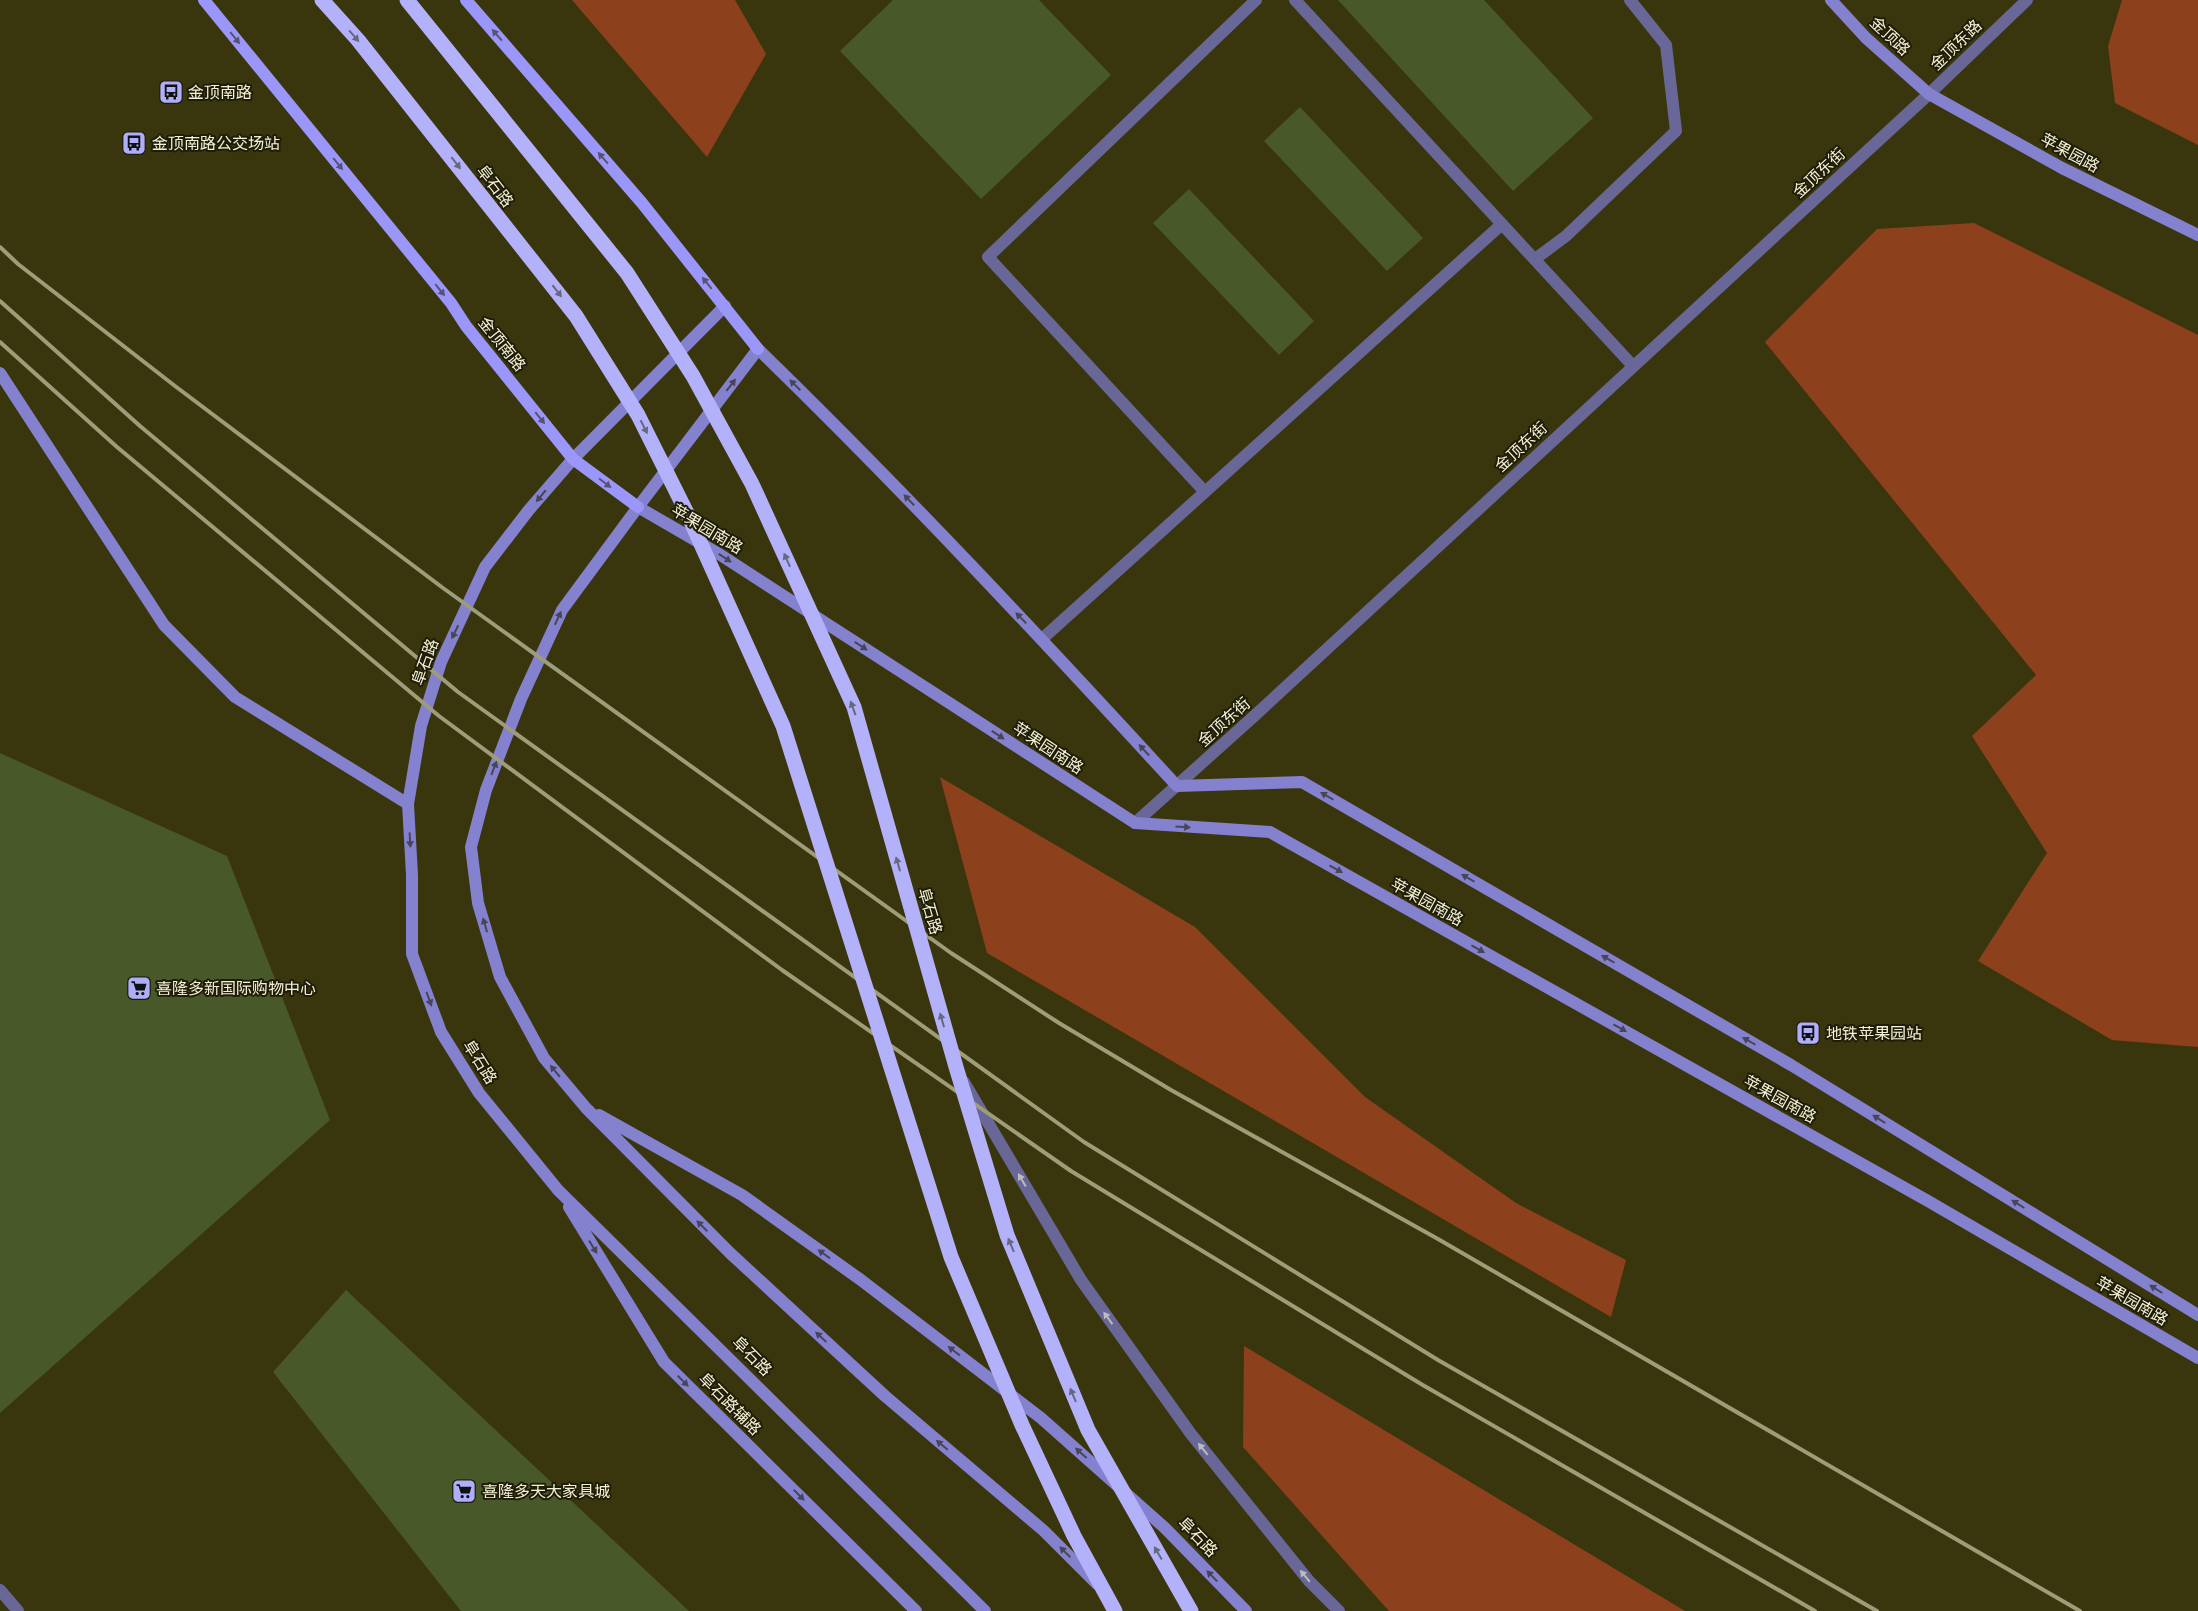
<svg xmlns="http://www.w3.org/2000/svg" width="2198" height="1611" viewBox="0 0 2198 1611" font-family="Cabin,'Noto Sans SC',sans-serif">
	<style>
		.green { fill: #8c411c }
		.building { fill: #485829 }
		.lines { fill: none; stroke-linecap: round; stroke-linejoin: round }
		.lane { stroke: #686797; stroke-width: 12 }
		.street { stroke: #686797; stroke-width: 12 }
		.secondary { stroke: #8481cf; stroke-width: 12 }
		.primary { stroke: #9b96fa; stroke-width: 12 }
		.rail { stroke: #9f9c7a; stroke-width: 4 }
		.highway-bridge { stroke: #b2b1f9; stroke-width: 15 }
		.oneway { fill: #575374 }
		.oneway2 { fill: #686780 }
		.oneway3 { fill: #474557 }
		.oneway4 { fill: #bbbabc }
		.labels { text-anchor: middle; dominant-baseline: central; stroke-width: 4; stroke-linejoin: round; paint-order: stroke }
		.street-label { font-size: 16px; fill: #f3f1d5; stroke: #1f1d07 }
		.poi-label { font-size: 16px; fill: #f3f1d5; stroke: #1f1d07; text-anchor: start }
	</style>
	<rect width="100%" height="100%" fill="#39360d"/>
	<path class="green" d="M572 0H735L766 54 707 157Z
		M2122 0H2198V145L2115 103 2108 46Z
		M1974 223 2198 335V1047L2112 1040 1978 961 2047 853 1972 736 2036 675 1765 342 1877 229Z
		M940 777 1195 927 1365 1097 1516 1203 1626 1260 1611 1317 987 953Z
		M1244 1346 1685 1611H1389L1243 1447Z"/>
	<path class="building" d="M893 0H1039L1111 75 981 199 840 51Z
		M1338 0H1484L1593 118 1513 191Z
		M1300 107 1423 238 1387 271 1264 141Z
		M1189 189 1314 321 1279 355 1153 223Z
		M0 753 227 856 330 1120 0 1413Z
		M346 1290 689 1611H461L273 1372Z"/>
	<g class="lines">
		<path class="lane" d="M964 1082 1081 1280 1191 1434 1309 1581 1339 1611
			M0 1590 18 1611"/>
		<path class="street" d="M1295 0 1633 366
			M1535 259 1566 236 1676 131 1666 45 1630 0
			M1205 492 988 257 1256 0
			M1042 639 1502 224
			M1135 823 1252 718 1929 94 2027 0"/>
		<path class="secondary" d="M1831 0 1866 38 1929 94 2062 168 2198 235
			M725 306 573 459 528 511 485 567 441 662 421 726 408 804 412 875V954L441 1032 479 1093 558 1190 985 1611
			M0 373 164 625 235 697 408 804
			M638 507 719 554 1135 823 1270 832 1928 1201 2198 1358
			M599 1115 742 1195 861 1280 1041 1418 1165 1528 1246 1611
			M569 1207 664 1362 916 1611
			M1097 1584 1044 1531 885 1396 730 1253 586 1108 544 1058 500 977 478 903 471 847 486 790 521 699 562 610 638 507 758 349C903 490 1040 637 1177 786L1302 782 1791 1065 2198 1315"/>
		<path class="primary" d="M204 0 451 303 466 326 573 459 638 507
			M466 0 642 203 758 349"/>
		<path class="rail" d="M0 247 18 264 175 386 443 588 951 953 1059 1023 1171 1090 1438 1239 2080 1611
			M0 301 140 426 458 692 1084 1142 1438 1360 1877 1611
			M0 342 117 447 439 716 782 970 1071 1171 1421 1384 1815 1611"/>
		<path class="highway-bridge" d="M322 0 358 40 576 316 638 415 687 513 783 726 951 1257 1022 1425 1074 1536 1115 1611
			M407 0 627 273 693 376 752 484 854 707 956 1067 1007 1235 1088 1430 1191 1611"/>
	</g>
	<defs><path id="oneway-solid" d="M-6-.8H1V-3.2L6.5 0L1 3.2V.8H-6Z" transform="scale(1.25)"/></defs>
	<g class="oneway">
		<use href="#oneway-solid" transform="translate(497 35) rotate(-131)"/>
		<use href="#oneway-solid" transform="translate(235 38) rotate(51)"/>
		<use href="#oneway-solid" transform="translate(603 158) rotate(-131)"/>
		<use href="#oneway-solid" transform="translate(338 164) rotate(51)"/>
		<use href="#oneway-solid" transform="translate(707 283) rotate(-129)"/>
		<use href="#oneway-solid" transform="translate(440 290) rotate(51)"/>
		<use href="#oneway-solid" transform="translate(540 418) rotate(51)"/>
		<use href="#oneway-solid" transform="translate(605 483) rotate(37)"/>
	</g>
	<g class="oneway2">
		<use href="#oneway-solid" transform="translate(354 36) rotate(49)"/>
		<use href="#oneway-solid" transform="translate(456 163) rotate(52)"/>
		<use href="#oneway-solid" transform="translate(557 291) rotate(52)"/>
		<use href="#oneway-solid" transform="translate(644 427) rotate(63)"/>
		<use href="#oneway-solid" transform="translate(787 560) rotate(-114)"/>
		<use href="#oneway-solid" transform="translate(853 708) rotate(-110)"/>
		<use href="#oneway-solid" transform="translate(898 864) rotate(-106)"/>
		<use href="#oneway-solid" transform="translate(942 1020) rotate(-106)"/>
		<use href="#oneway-solid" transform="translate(1011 1245) rotate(-113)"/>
		<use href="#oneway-solid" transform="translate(1073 1395) rotate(-113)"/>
		<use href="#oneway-solid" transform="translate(1158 1553) rotate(-120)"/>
	</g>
	<g class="oneway3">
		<use href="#oneway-solid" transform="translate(731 385) rotate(-52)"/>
		<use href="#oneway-solid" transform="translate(795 385) rotate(-136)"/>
		<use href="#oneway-solid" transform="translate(541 496) rotate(130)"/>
		<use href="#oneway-solid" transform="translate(909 500) rotate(-134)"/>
		<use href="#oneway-solid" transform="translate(725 558) rotate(33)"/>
		<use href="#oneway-solid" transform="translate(558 618) rotate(-65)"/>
		<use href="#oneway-solid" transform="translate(1021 618) rotate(-134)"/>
		<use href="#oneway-solid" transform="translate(455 632) rotate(116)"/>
		<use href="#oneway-solid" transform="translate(861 646) rotate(33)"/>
		<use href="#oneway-solid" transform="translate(998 735) rotate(33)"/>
		<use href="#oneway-solid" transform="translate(1144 750) rotate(-133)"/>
		<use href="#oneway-solid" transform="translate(494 768) rotate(-69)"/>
		<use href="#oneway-solid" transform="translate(1327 796) rotate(-150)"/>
		<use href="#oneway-solid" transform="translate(1183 827) rotate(4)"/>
		<use href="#oneway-solid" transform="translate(410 840) rotate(87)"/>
		<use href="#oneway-solid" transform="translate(1336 869) rotate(29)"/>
		<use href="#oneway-solid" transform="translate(1468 878) rotate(-150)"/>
		<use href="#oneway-solid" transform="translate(485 925) rotate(-106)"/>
		<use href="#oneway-solid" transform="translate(1478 949) rotate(29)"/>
		<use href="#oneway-solid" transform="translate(1608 959) rotate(-150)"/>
		<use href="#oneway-solid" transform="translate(429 999) rotate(70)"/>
		<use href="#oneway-solid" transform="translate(1620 1028) rotate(29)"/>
		<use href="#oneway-solid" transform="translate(1749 1041) rotate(-150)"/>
		<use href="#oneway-solid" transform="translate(555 1071) rotate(-130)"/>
		<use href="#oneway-solid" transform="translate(1879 1119) rotate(-148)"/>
		<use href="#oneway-solid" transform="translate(2018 1204) rotate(-148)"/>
		<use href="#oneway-solid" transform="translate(702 1226) rotate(-135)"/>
		<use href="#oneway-solid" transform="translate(593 1247) rotate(58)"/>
		<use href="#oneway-solid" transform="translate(824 1254) rotate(-144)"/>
		<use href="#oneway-solid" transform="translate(2156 1289) rotate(-148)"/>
		<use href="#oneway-solid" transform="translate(821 1337) rotate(-137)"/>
		<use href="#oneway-solid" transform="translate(954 1351) rotate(-143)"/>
		<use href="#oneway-solid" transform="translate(683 1381) rotate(45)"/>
		<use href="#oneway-solid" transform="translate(942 1445) rotate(-140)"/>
		<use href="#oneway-solid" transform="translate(1081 1453) rotate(-138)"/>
		<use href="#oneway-solid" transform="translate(799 1495) rotate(45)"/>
		<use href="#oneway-solid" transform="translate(1065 1552) rotate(-135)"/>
		<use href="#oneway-solid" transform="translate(1212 1576) rotate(-134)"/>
	</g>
	<g class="oneway4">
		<use href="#oneway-solid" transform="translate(1022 1180) rotate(-120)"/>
		<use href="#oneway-solid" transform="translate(1108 1318) rotate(-126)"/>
		<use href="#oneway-solid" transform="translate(1203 1449) rotate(-129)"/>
		<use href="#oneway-solid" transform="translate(1305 1576) rotate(-130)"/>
	</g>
	<defs>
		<g id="bus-square" transform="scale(1.25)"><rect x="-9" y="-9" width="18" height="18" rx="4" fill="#afaefa" stroke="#1f1d07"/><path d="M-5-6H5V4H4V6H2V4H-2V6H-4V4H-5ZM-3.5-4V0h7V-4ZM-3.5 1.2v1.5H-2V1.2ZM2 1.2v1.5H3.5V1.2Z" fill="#111"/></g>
		<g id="supermarket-square" transform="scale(1.25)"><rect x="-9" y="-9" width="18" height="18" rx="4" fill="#afaefa" stroke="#1f1d07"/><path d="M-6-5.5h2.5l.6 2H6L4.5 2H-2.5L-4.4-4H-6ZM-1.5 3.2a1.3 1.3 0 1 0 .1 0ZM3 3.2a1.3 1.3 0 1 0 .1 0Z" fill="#111"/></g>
	</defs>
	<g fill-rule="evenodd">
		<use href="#bus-square" x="171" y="92"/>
		<use href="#bus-square" x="134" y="143"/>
		<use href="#supermarket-square" x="139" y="988"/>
		<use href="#bus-square" x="1808" y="1033"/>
		<use href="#supermarket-square" x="464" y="1491"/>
	</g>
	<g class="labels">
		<g class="street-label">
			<text transform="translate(1890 36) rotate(43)">金顶路</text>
			<text transform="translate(1956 45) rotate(-44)">金顶东路</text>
			<text transform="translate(2070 153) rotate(28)">苹果园路</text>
			<text transform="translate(1819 173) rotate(-43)">金顶东街</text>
			<text transform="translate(495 186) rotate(52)">阜石路</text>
			<text transform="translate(502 344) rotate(51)">金顶南路</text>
			<text transform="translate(1521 447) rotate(-43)">金顶东街</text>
			<text transform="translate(707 529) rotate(31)">苹果园南路</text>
			<text transform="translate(425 662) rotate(-70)">阜石路</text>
			<text transform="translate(1224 722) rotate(-42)">金顶东街</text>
			<text transform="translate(1048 748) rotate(33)">苹果园南路</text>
			<text transform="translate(1427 902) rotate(29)">苹果园南路</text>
			<text transform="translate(930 911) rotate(74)">阜石路</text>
			<text transform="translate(480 1062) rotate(58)">阜石路</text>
			<text transform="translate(1780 1099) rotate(29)">苹果园南路</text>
			<text transform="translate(2132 1301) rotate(30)">苹果园南路</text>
			<text transform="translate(752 1356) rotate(45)">阜石路</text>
			<text transform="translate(730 1404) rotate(45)">阜石路辅路</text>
			<text transform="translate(1198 1537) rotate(46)">阜石路</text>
		</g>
		<g class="poi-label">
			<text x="188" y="92">金顶南路</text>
			<text x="152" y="143">金顶南路公交场站</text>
			<text x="156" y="988">喜隆多新国际购物中心</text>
			<text x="1826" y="1033">地铁苹果园站</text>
			<text x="482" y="1491">喜隆多天大家具城</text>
		</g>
	</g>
</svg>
